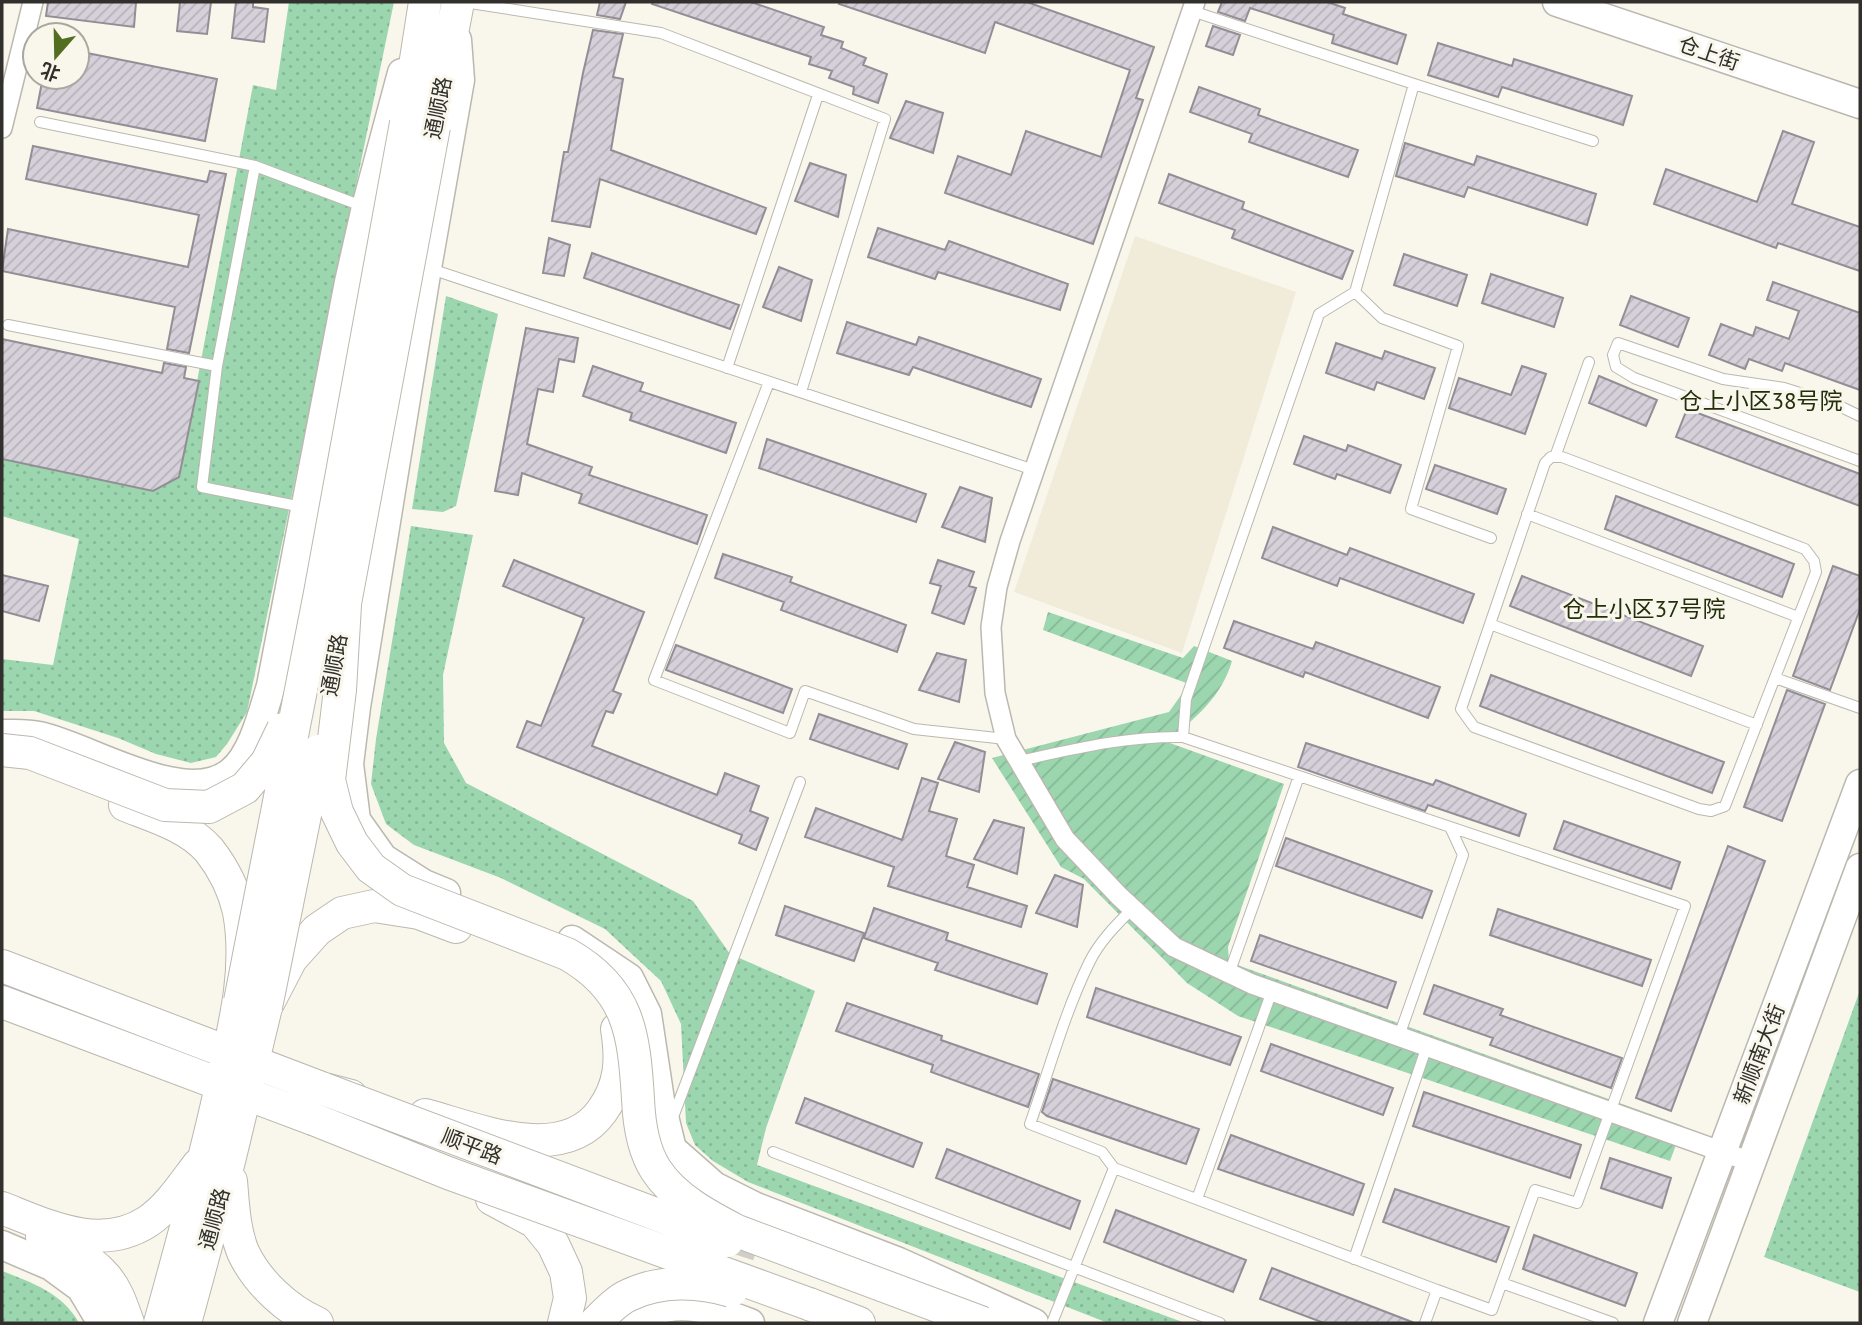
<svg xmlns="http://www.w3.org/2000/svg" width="1862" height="1325" viewBox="0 0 1862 1325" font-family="'PT Sans','Noto Sans SC',sans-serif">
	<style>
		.built { fill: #f1ecda }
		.grass { fill: url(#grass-dots) }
		.garden { fill: url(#garden-furrows) }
		.building { fill: url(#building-hatch); stroke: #938e96; stroke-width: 2 }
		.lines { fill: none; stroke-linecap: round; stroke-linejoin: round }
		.secondary-tunnel { stroke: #d1cec6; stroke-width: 28; stroke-dasharray: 28 14; stroke-linecap: butt }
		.lane-casing { stroke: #bbb8af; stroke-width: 12 }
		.street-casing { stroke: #bbb8af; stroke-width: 22 }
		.secondary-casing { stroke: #bbb8af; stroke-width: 31 }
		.primary-casing { stroke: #bbb8af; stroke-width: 34 }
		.lane { stroke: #fff; stroke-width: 10 }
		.street { stroke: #fff; stroke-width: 19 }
		.secondary { stroke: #fff; stroke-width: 28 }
		.primary { stroke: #fff; stroke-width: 32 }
		.primary-bridge-casing { stroke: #bbb8af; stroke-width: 34; stroke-linecap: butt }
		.primary-bridge { stroke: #fff; stroke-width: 32 }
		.labels { text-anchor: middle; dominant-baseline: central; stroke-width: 6; stroke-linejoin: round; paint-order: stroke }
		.street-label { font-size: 21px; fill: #31302c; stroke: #f9f6ec }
		.neighbourhood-label { font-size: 23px; fill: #222f0a; stroke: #f9f6ec }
	</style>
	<defs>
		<pattern id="grass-dots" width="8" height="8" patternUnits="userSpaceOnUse" patternTransform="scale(1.75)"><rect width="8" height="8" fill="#9bd6af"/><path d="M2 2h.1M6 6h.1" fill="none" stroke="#86b897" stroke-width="1.8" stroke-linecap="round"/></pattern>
		<pattern id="garden-furrows" width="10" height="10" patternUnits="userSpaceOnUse" patternTransform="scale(1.75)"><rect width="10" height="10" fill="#9bd6af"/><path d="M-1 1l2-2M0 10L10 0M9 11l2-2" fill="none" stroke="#86b897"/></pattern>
		<pattern id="building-hatch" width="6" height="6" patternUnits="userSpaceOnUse" patternTransform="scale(1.75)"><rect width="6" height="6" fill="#d5d0d9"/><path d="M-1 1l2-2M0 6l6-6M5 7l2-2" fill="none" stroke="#b7b3ba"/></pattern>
	</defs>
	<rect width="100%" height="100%" fill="#f9f6ec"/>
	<path class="built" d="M1135 236 1296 292 1182 653 1014 592Z"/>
	<path class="grass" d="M289 2H394L247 712 227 744 216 757 191 763 156 754 118 738 34 711H2V659L53 665 79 539 2 516V459L152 491 179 477 253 85 276 90Z
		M446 296 498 314 456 506 443 512 412 509Z
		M411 526 473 535 443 675 444 743 466 783 693 901 730 954 815 991 766 1128 757 1165 1185 1323H1108L748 1182 713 1161 695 1145 686 1123 681 1024 661 981 605 929 501 878 414 845 386 824 371 784 376 739Z
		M1860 990V1292L1764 1257Z
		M2 1271C31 1282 64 1294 79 1323H2Z"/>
	<path class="garden" d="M1048 612 1183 658 1194 646 1232 661C1222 697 1194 719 1167 742L1284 784 1228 947 1229 962 1683 1126 1670 1161 1238 1016 1187 983 1084 879 1061 867 992 758 1169 712 1189 684 1043 630Z"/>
	<path class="building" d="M48 2H136L134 27 46 16Z
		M180 2H211L207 34 177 31Z
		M236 2H253V7L268 9 264 42 232 38Z
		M600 2H626L620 19 597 15Z
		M653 2H751L824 27 821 35 843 42 841 48 866 58 863 65 887 74 878 103 853 94 854 87 829 78 832 71 809 64 811 57 652 4Z
		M840 2H1027L1154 47 1136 98 1143 100 1093 244 945 193 958 156 1011 175 1026 131 1101 157 1130 70 995 22 985 53 839 4Z
		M1222 2H1327L1345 8 1343 14 1406 35 1397 64 1332 43 1334 35 1250 8 1245 21 1218 12Z
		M1213 26 1240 35 1233 55 1206 46Z
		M593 30 623 34 613 77 623 79 611 150 766 208 756 234 600 179 590 227 552 221 564 152H568L583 73Z
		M1438 43 1512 66 1514 59 1632 96 1623 125 1502 87 1498 97 1428 75Z
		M77 51 217 79 205 141 37 108 43 77H77Z
		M1199 87 1260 109 1258 115 1358 150 1348 177 1249 142 1252 134 1190 112Z
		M906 101 943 113 933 153 890 138Z
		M1783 131 1814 142 1792 204 1860 227V271L1778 243 1776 248 1654 204 1666 169 1757 202Z
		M1405 143 1474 165 1477 156 1596 194 1587 225 1468 187 1464 197 1396 176Z
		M33 146 207 182 210 171 226 174 189 353 167 349 175 307 2 271 8 229 188 267 199 215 26 179Z
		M810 163 846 175 838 217 795 201Z
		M1169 174 1244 202 1242 209 1353 251 1342 279 1232 238 1235 230 1159 203Z
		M878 228 945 250 949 241 1068 284 1060 310 938 272 935 279 868 257Z
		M549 238 570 245 564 276 543 273Z
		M592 253 739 305 730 329 584 278Z
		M1404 254 1467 275 1457 306 1394 285Z
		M779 267 812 280 801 321 763 307Z
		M1491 274 1563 298 1554 327 1482 303Z
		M1773 282 1860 313V390L1785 363 1782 371 1749 359 1745 369 1709 355 1721 324 1753 336 1756 327 1789 339 1799 311 1767 300Z
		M1631 296 1689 318 1678 347 1620 325Z
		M847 322 916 345 919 337 1041 379 1031 407 913 367 909 375 837 353Z
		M526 328 578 338 574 362 559 359 553 392 538 389 527 444 592 467 589 475 707 515 697 544 579 503 582 494 522 473 518 495 495 491Z
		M2 339 162 373 164 363 186 367 184 378 199 381 179 477 153 491 2 459Z
		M1336 343 1382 359 1385 351 1435 368 1424 399 1377 382 1374 390 1326 373Z
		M593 366 643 383 640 391 736 423 726 453 630 420 632 413 583 396Z
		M1522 366 1546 374 1525 434 1449 408 1459 378 1511 395Z
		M1599 376 1657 400 1646 426 1589 403Z
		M1687 409 1860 474V506L1676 437Z
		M1304 436 1346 451 1348 445 1401 465 1390 493 1337 474 1335 479 1294 464Z
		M767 439 926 494 916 522 759 468Z
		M1435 465 1506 489 1497 514 1426 489Z
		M960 487 992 498 985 542 942 527Z
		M1616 496 1794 564 1782 597 1605 529Z
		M1273 527 1347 555 1350 548 1474 594 1463 623 1340 578 1337 586 1262 558Z
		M723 554 792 577 790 582 906 625 897 652 781 610 784 602 715 578Z
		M514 560 644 612 613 691 621 694 613 713 606 711 592 746 717 795 725 773 759 786 750 811 768 818 756 850 739 843 742 835 517 747 527 721 541 726 584 618 503 586Z
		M938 560 974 572 969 586 976 588 964 624 932 613 941 586 930 583Z
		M1833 566 1860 576V609L1830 690 1793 676Z
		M2 575 48 586 39 621 2 611Z
		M1522 576 1703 646 1691 676 1510 606Z
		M1234 621 1313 649 1316 642 1440 687 1428 718 1305 672 1303 677 1224 648Z
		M676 645 792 689 783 713 666 670Z
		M937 653 966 660 959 702 919 690Z
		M1491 675 1724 762 1712 793 1480 706Z
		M1787 690 1825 704 1782 821 1744 807Z
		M819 714 907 744 898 769 810 739Z
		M955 742 985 752 979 792 938 779Z
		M1306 743 1433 785 1436 780 1526 814 1519 836 1428 805 1425 811 1298 767Z
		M922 778 938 783 929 811 957 819 946 856 974 865 967 887 1027 906 1021 927 888 886 894 867 805 837 816 808 902 840Z
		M994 820 1024 828 1017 874 974 859Z
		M1564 821 1680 862 1671 889 1554 849Z
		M1286 838 1432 891 1422 918 1276 866Z
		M1728 846 1765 861 1671 1111 1636 1098Z
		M1055 875 1083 885 1077 927 1036 913Z
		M785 906 864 933 854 961 776 935Z
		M874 908 948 933 946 940 1047 974 1037 1004 935 970 938 963 864 938Z
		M1498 909 1651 960 1642 986 1490 935Z
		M1260 935 1396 982 1387 1008 1251 961Z
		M1434 985 1503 1009 1500 1015 1622 1058 1611 1088 1490 1045 1493 1038 1424 1014Z
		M1096 988 1241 1037 1230 1065 1087 1017Z
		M847 1003 942 1036 941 1040 1039 1074 1028 1107 931 1072 933 1065 836 1031Z
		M1271 1044 1393 1088 1383 1115 1261 1071Z
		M1053 1079 1199 1129 1186 1164 1047 1116 1042 1112Z
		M1424 1092 1581 1145 1570 1178 1413 1126Z
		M805 1098 922 1143 913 1167 796 1123Z
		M1231 1135 1364 1184 1353 1215 1218 1169Z
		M947 1149 1080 1201 1070 1229 936 1178Z
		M1610 1158 1671 1178 1662 1208 1601 1188Z
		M1395 1189 1509 1227 1496 1262 1383 1222Z
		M1116 1210 1246 1260 1233 1292 1104 1242Z
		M1534 1235 1637 1273 1625 1306 1523 1269Z
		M1272 1268 1412 1322 1411 1323H1324L1260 1299Z"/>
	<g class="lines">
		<path class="secondary-tunnel" d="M727 1296 753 1215"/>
		<g class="lane-casing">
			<path id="lane" d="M464 2 661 33 885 119 801 392
				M1414 84 1593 141
				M40 122 255 166 362 206
				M431 269 1034 470
				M1355 292 1382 318 1458 346 1411 509 1491 538
				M8 325 217 366 202 487 302 507
				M217 366 255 166
				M727 368 818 95
				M769 382 654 680 790 733 805 691 914 729 1006 739
				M1860 416 1835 404 1784 388 1723 379 1618 343 1613 355 1616 367 1634 378 1860 461
				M1551 457H1562L1805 549 1814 561 1816 572 1725 806 1711 811 1699 809 1474 727 1461 709 1545 463Z
				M1555 457 1589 362
				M1527 514 1798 617
				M1490 624 1757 725
				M1775 678 1860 708
				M1183 737 1186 699 1319 314 1355 292 1414 84 1192 11
				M1019 761C1074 749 1127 736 1183 737L1685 906 1577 1203 1535 1190 1492 1310 1437 1290 1425 1323
				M1229 974 1299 776
				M1399 1036 1463 855 1450 827
				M673 1117 800 782
				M773 1152 1220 1323
				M1114 1168 1437 1290
				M1197 1199 1272 991
				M1354 1259 1427 1046
				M1502 1283 1613 1323
				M1052 1323 1114 1168 1102 1152 1030 1124C1049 1071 1064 1014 1089 963 1099 942 1116 925 1132 909"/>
		</g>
		<g class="street-casing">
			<path id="street" d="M1195 2 1010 541 997 587 991 627 995 693 1006 739 1065 839 1119 896 1174 947 1252 984 1751 1162
				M2 128 33 2"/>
		</g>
		<g class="secondary-casing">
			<path id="secondary" d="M1557 2 1860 104
				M2 734C14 734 27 733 39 736 88 746 186 810 231 772 253 755 263 711 271 686L349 282 366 207 402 73
				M446 893 424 884 383 858 356 820 349 764 356 707 427 268 460 80 457 40
				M572 940 629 978 647 1014 660 1100 672 1149 714 1186 756 1207 899 1262 1034 1323
				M2 1245 51 1266 81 1288 102 1323
				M629 1323C671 1295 707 1307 750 1323
				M1658 1323 1860 784
				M1692 1323 1860 868"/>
		</g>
		<g class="primary-casing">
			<path id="primary" d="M406 123 425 2
				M434 127 458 2
				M125 805C153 816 188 826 209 850 223 868 234 889 239 912 250 972 233 1032 220 1091 203 1169 181 1246 160 1323
				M2 966 324 1089 351 1096
				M2 1002 313 1119
				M425 1115C477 1129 563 1166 602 1111 621 1085 622 1060 617 1029
				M231 1181C233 1204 234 1230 243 1252 257 1282 287 1310 317 1323
				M492 1199 535 1222 553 1244 566 1272 570 1298 564 1323
				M2 1208C48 1226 100 1252 147 1222 168 1208 183 1185 198 1165
				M42 1237C60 1244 90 1259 103 1274 116 1287 122 1306 128 1323
				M809 1304 859 1323
				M185 1323 229 1161 266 1007 291 959 317 930 342 913 374 906 419 913 456 927"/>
		</g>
		<use href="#lane" class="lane"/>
		<use href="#street" class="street"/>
		<use href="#secondary" class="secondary"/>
		<use href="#primary" class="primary"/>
		<g class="primary-bridge-casing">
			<path id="primary-bridge" d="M345 605 340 690 329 780 337 812 352 843 371 868 402 890 567 954C629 989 634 1033 638 1099 639 1123 643 1150 656 1170 674 1198 708 1216 737 1231L983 1323
				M341 625 434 127
				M2 750 30 753 165 805 209 807 245 788 267 762 283 729
				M240 1001 320 593 406 123
				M266 1007 318 751
				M324 1089 727 1241
				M313 1119 448 1173 809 1304
				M595 1323C604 1314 617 1300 629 1295 661 1280 698 1281 731 1291"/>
		</g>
		<use href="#primary-bridge" class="primary-bridge"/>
	</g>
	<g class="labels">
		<g class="street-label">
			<text transform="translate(1709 53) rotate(19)">仓上街</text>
			<text transform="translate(438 108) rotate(-79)">通顺路</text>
			<text transform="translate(334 665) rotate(-80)">通顺路</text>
			<text transform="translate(1759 1054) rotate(-69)">新顺南大街</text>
			<text transform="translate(472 1146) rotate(21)">顺平路</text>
			<text transform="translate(214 1219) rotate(-75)">通顺路</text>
		</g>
		<g class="neighbourhood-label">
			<text x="1761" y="400">仓上小区38号院</text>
			<text x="1644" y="608">仓上小区37号院</text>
		</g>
	</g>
	<rect width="1862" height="1325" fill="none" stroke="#31302c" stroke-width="7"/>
	<g transform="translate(56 56) rotate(200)"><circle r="33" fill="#f9f6ec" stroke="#a9a79f" stroke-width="2"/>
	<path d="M0-5L12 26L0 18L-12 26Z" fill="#536e21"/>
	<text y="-10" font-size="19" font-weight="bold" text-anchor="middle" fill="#31302c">北</text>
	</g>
</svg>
